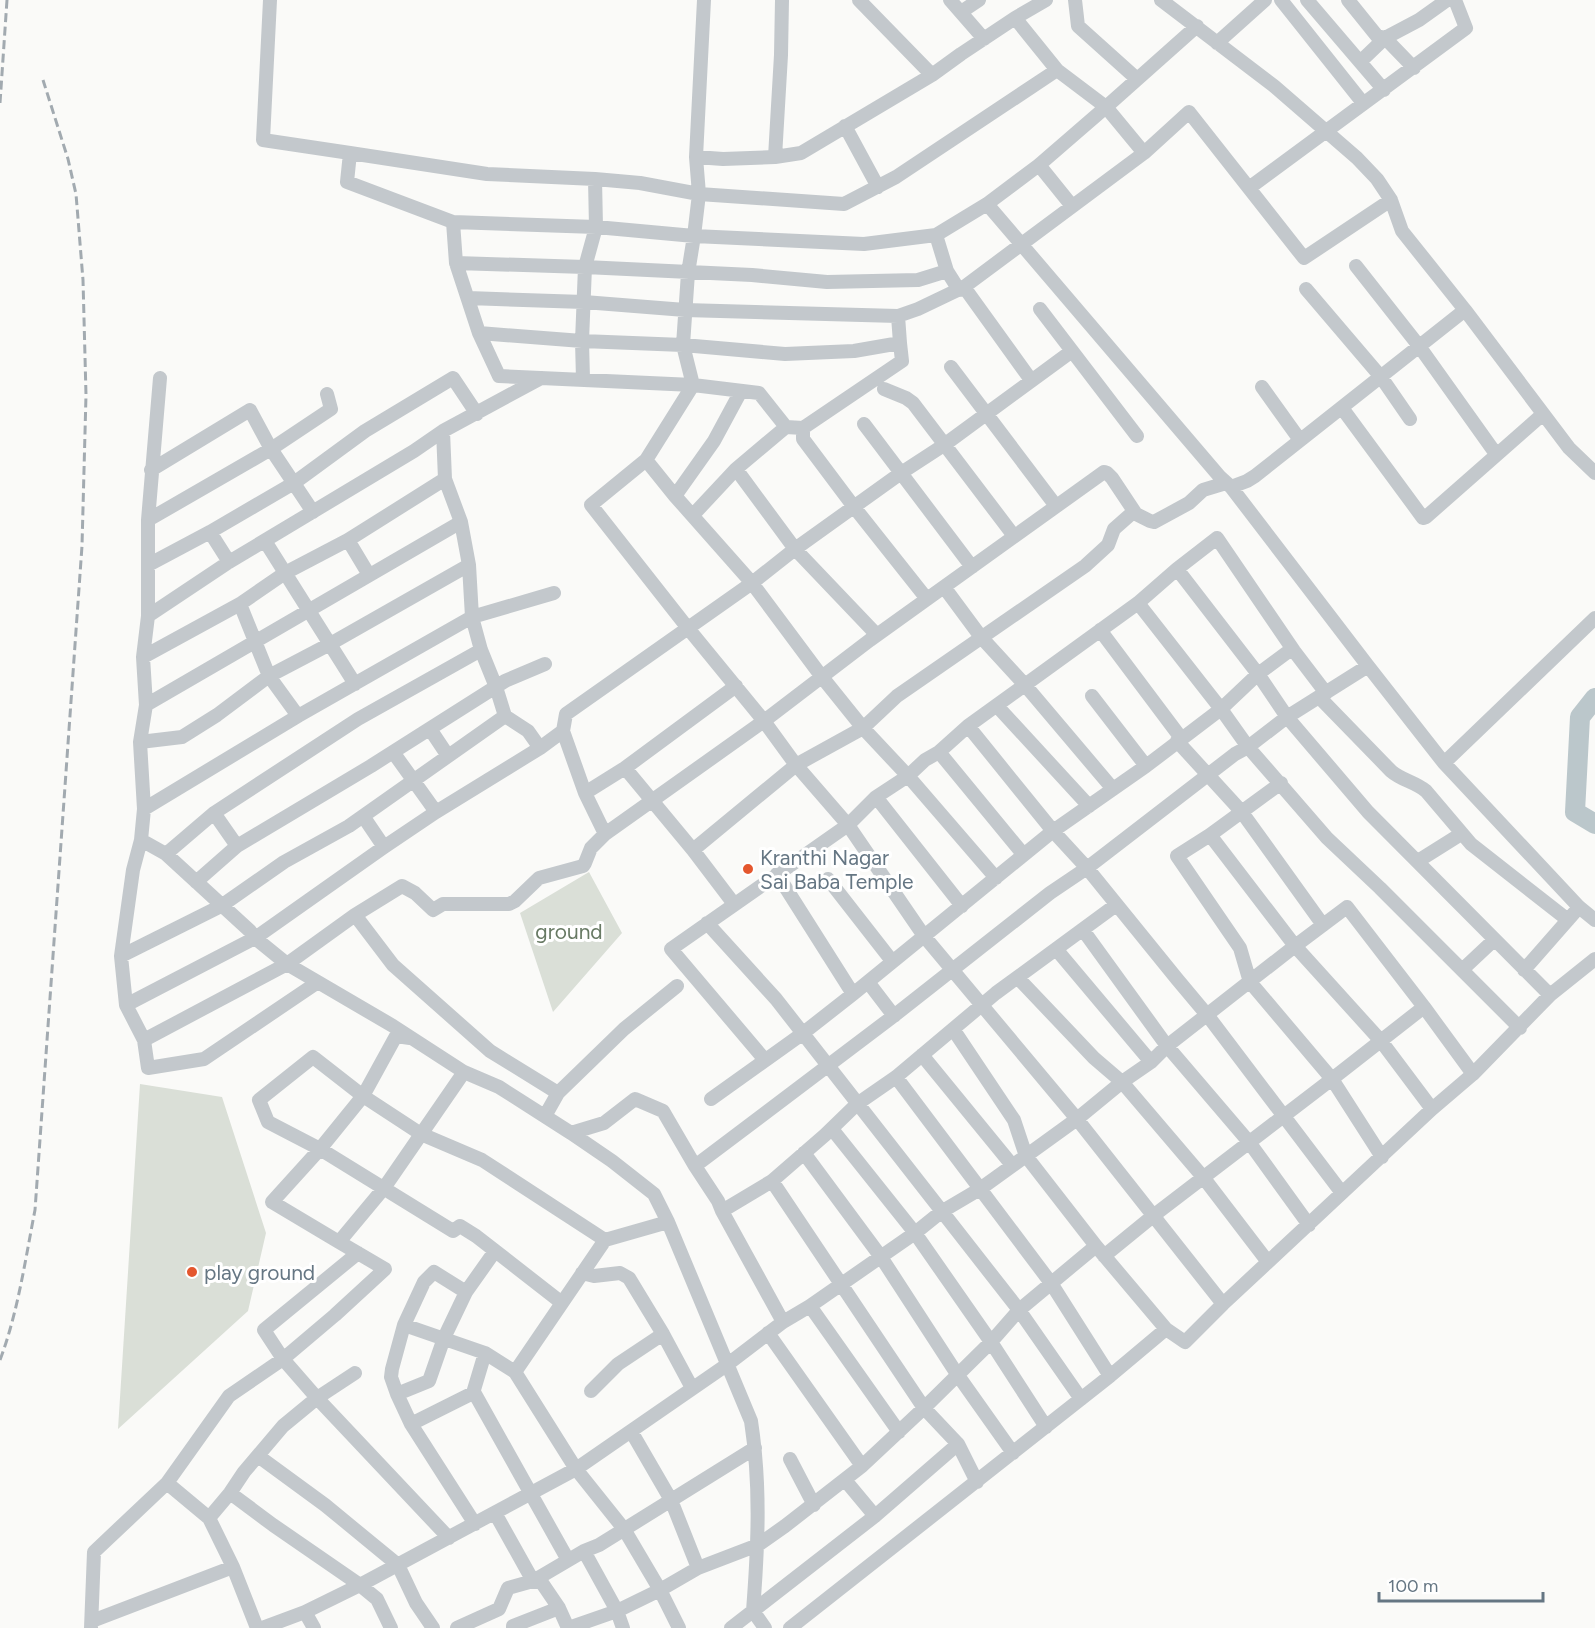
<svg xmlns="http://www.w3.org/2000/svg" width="1595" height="1628" viewBox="0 0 1595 1628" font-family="Figtree,sans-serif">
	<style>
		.green { fill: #dadfd7 }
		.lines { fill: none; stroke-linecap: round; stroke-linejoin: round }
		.river { stroke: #bbc7cb; stroke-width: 20 }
		.minor { stroke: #c3c8cc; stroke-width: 14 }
		.rail { stroke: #a2aab0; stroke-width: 3; stroke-dasharray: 9 4.5; stroke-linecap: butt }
		.poi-dot { fill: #e4572e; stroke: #fff; stroke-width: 2 }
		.labels { text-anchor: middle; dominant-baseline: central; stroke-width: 6; stroke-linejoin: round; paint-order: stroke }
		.poi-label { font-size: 21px; fill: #657683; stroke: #fff; text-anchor: start }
		.park-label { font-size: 21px; fill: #687a64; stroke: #fff }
	</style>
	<rect width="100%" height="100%" fill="#fafaf8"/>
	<path class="green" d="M589 872 622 933 553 1012 520 913Z
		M140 1084 222 1097 266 1233 248 1311 118 1429Z"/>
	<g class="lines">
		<path class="river" d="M1595 698 1580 717 1575 812 1595 824"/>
		<path class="minor" d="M270 0 263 140 350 153
			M859 0 932 75
			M950 0 984 39
			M1075 0 1078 26 1137 79
			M1161 0 1274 86 1357 158 1377 179 1391 200 1402 231 1465 310 1569 448 1595 473
			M1281 0 1363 103
			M1307 0 1384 90
			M1348 0 1377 36 1385 38 1414 68
			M961 12 979 0
			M1015 18 1046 0
			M1217 43 1265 0
			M1361 61 1385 38 1419 20 1447 0
			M845 126 878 187
			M1144 153 1189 112 1304 258 1391 200
			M696 157 723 159 775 157 801 153 932 75 961 54 1015 18 1057 70
			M775 157 781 55 782 0
			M1039 165 1072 206
			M1249 188 1466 28 1455 0
			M987 204 1220 477 1231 487 1368 666 1444 763 1579 907 1595 920
			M453 222 596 227 694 236 864 244 936 235 987 204 1039 165 1106 107 1057 70 896 177 844 204 699 194 640 183 595 179 487 174 350 153 347 182 453 222 456 263 479 333 499 376 693 385 683 345 688 273 694 236 699 194 696 157 704 0
			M936 235 947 271 959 290
			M456 263 585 267 752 275 827 282 918 280 947 271
			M1356 266 1419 346 1496 454
			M964 287 1031 380
			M1306 289 1381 377 1410 419
			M468 298 584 302 685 310 898 316 918 309 964 287 1144 153 1106 107 1197 26
			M1040 309 1137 436
			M479 333 582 341 683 345 785 354 854 351 900 343 898 316
			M951 367 1056 506
			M160 378 148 520V616L143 657 146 705 140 742 144 809 141 840 133 870 121 956 126 1005 144 1040 148 1068 204 1059 318 982
			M583 379 582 341 585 267 596 227 595 179
			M1262 387 1300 440
			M884 389 906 398 913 403 1014 536
			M1342 408 1423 518 1426 517 1543 414
			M864 424 972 567
			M786 427 736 469 795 549 877 635
			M803 428 902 361 900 343
			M443 431 445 479 461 522 469 565 472 617 481 650 496 687 505 716
			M646 460 675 496 752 583 822 677 863 728 908 776 996 878
			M151 470 250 410 271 449 313 512
			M1231 487 1247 481 1255 476 1465 310
			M675 496 714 441 741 391
			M693 515 736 469
			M148 520 271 449 331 409 327 394
			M210 532 229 562
			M348 540 369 575
			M265 541 355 684
			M148 565 210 532 294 483 365 431 453 378 477 414
			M1177 569 1258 674 1287 717 1368 812 1550 995
			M944 587 981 637 1025 685 1113 789
			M927 599 854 507 803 439V428L786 427 759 393 693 385 646 460 591 505 687 627 764 721 796 765 848 825 924 936 1077 1119 1223 1304
			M1138 603 1221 709 1248 747 1327 838 1380 888 1520 1028
			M240 604 269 676 298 716
			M148 616 229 562 414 451 443 431 541 378
			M1100 630 1181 738
			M143 657 240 604 285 573 348 540 445 479
			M1092 696 1146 766
			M1320 698 1391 771C1401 780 1415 782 1426 791L1471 844 1568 920
			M146 705 461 522
			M997 706 1089 806
			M968 726 1053 831 1087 868 1177 979 1208 1016 1342 1193
			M430 729 448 756
			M563 731 585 793 605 834
			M1177 741 1241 811 1323 925
			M140 742 182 737 217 715 269 676 330 644 469 565
			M393 752 436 812
			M939 752 1023 854
			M1444 763 1595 618
			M625 768 693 850 734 904
			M1281 783 1210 835 1177 856 1240 948 1250 982 1332 1079 1382 1157
			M585 793 625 768 736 686
			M876 797 962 906
			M144 809 298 716 472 617 554 593
			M214 813 237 846
			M363 816 384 847
			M1210 835 1295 946 1381 1041 1432 1109
			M141 840 166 854 250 931 255 938 287 964 393 1026 464 1072 499 1087 571 1133 604 1123 635 1099 663 1111 695 1166 718 1201 722 1211 783 1322
			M693 850 796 765 863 728 897 696 1085 566 1108 545 1114 529 1131 514H1136L1150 521 1154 522 1189 503 1203 490 1226 483
			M166 854 214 813 358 719 481 650
			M1418 861 1461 834
			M777 874 853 994
			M828 879 892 961
			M196 882 237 846 371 766 505 681 545 664
			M355 915 393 965 490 1051 558 1093
			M707 923 776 999 1019 1310 1081 1399
			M1083 930 1167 1046 1249 1142 1309 1225
			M1056 949 1151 1062
			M121 956 221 906 284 862 349 826 505 716 528 731 540 748
			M1462 970 1494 940
			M1524 970 1574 913
			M1018 978 1094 1058 1122 1082 1203 1177 1268 1262
			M868 982 894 1016
			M126 1005 255 938 384 847 436 812 540 748 563 731 566 714 752 583 795 549 901 473 944 445 1072 351
			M953 1029 1014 1120 1026 1156 1096 1246 1166 1329 1185 1342 1223 1304 1342 1193 1432 1109 1473 1074 1550 995 1595 959
			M410 1038 396 1036 363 1096 320 1149 272 1202 339 1242 384 1188 464 1072
			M144 1040 287 964 355 915 402 886 415 893 433 910 443 904H509L515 901 539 878 583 866 585 863 591 848 605 834 764 721 870 640 1104 472 1107 473 1112 478 1136 514
			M922 1055 1012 1165
			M765 1060 671 949 848 825 876 797 908 776 925 760 939 752 968 726 1138 603 1177 569 1217 538 1294 651 1326 693
			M896 1077 1051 1283 1110 1376
			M711 1099 802 1034 853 994 1053 831 1146 766 1221 709 1258 674 1289 651H1294
			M545 1116 558 1093 624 1029 677 986
			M832 1129 915 1233 991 1342 1046 1427
			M571 1133 612 1161 654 1194 668 1222 751 1421C761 1486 758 1546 753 1611L765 1628
			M804 1153 881 1257 957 1374 1013 1453
			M695 1166 891 1018 1050 893 1087 868 1235 754 1248 747 1287 717 1368 666
			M722 1211 772 1181 825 1135 857 1104 896 1077 996 993 1116 905
			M358 1253 264 1330 283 1359 317 1398 449 1538
			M1104 1256 1153 1216 1332 1079 1424 1007
			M582 1273 594 1276 620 1273 629 1278 663 1334 692 1388
			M562 1303 605 1240 668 1222
			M810 1306 899 1432
			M404 1325 424 1282 434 1272 466 1292
			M768 1333 862 1466
			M515 1372 562 1303 476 1236 460 1226 453 1231 320 1149 268 1122 259 1100 313 1057 363 1096 421 1134 482 1160 605 1240
			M591 1391 618 1364 663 1334
			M473 1393 485 1353
			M397 1394 429 1381 444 1338 466 1292 495 1251
			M411 1424 471 1394H475L568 1560
			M631 1431 671 1500 698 1568
			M958 1444 977 1482
			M258 1456 325 1505 398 1565 416 1603 433 1628
			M790 1459 814 1505
			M845 1480 875 1516
			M167 1483 209 1518
			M230 1493 273 1525 360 1585 377 1599 391 1628
			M495 1513 533 1581 542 1583 559 1608 568 1628 617 1611 660 1590 698 1568 758 1545 785 1526 862 1466 924 1408 991 1342 1019 1310 1096 1246
			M475 1524 411 1424 397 1394 391 1377 392 1369 404 1325 485 1353 515 1372 576 1469 624 1529 660 1590 679 1628
			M584 1551 617 1611 623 1628
			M305 1612 314 1628
			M92 1621 233 1567
			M91 1628 94 1552 167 1483 229 1396 283 1359 335 1315 385 1269 339 1242
			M257 1628 233 1567 209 1518 230 1493 244 1472 283 1426 317 1398 355 1373
			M262 1628 305 1612 360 1585 576 1469 728 1364 783 1322 810 1306 915 1233 941 1212 980 1189 1077 1119 1122 1082 1151 1062 1167 1046 1295 946 1347 907 1424 1007 1473 1074
			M457 1628 499 1609 508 1588 533 1581 584 1551 599 1545 755 1448
			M513 1628V1626L559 1608
			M731 1628 875 1516 958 1444 924 1408 772 1181
			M790 1628 1110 1376 1166 1329"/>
		<path class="rail" d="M0 103 7 0
			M0 1360C18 1312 25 1261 35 1210L82 546 86 395 83 280 76 194 68 159 43 80"/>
	</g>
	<g class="poi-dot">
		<circle cx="748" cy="869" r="6"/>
		<circle cx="192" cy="1272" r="6"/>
	</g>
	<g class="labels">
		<g class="poi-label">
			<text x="760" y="857">Kranthi Nagar<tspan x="760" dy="24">Sai Baba Temple</tspan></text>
			<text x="204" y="1272">play ground</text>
		</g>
		<g class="park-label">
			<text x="569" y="931">ground</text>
		</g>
	</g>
	<path d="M1379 1592v9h164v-9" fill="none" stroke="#657683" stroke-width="3"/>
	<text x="1388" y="1592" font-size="18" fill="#657683" stroke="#ffffff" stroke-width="4.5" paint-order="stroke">100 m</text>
</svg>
